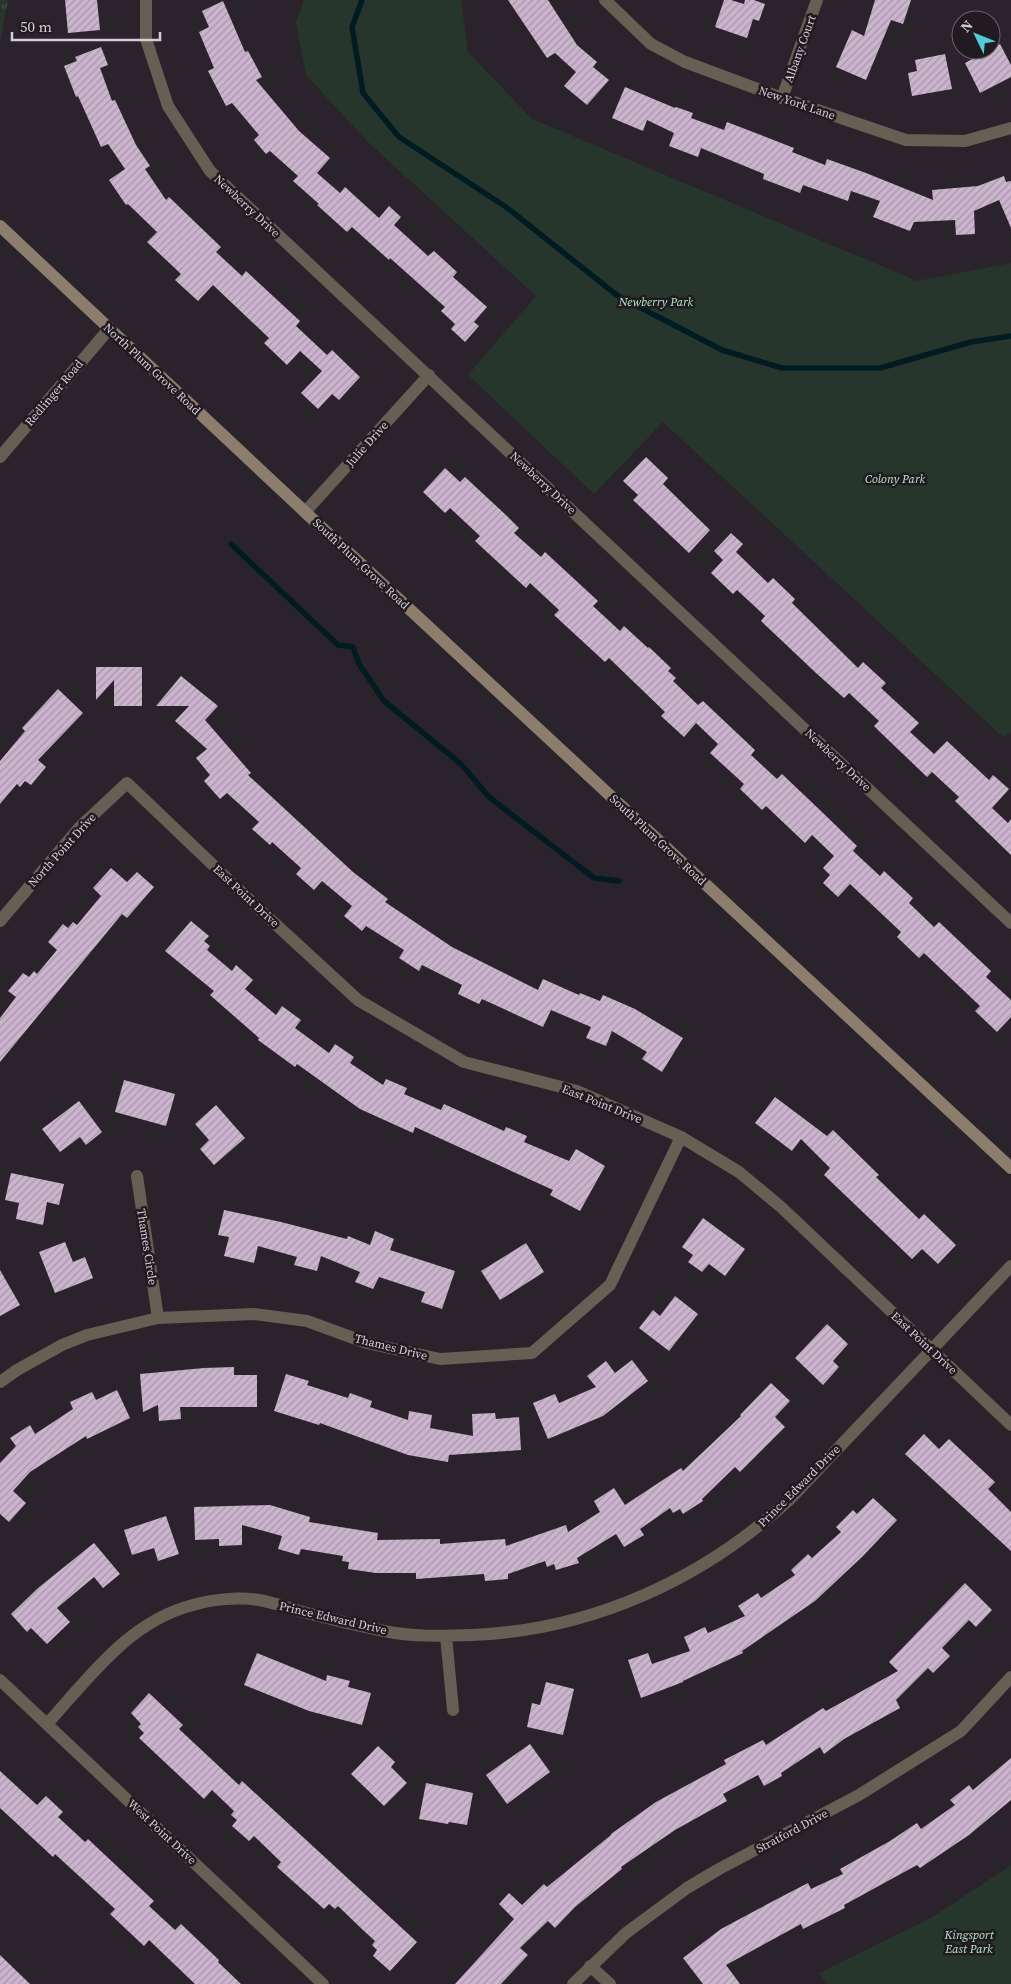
<svg xmlns="http://www.w3.org/2000/svg" width="1011" height="1984" viewBox="0 0 1011 1984" font-family="'Source Serif 4',serif">
	<style>
		.grass { fill: url(#grass-tufts) }
		.park { fill: #26362d }
		.lines { fill: none; stroke-linecap: round; stroke-linejoin: round }
		.stream { stroke: #011c21; stroke-width: 5.5 }
		.building { fill: url(#building-hatch) }
		.street { stroke: #675e54; stroke-width: 12 }
		.secondary { stroke: #8c7d6d; stroke-width: 12 }
		.labels { text-anchor: middle; dominant-baseline: central; stroke-width: 5; stroke-linejoin: round; paint-order: stroke }
		.street-label { font-size: 12px; fill: #d4cfd5; stroke: #211a21 }
		.park-label { font-size: 12px; font-style: italic; fill: #b0eacb; stroke: #211a21 }
	</style>
	<defs>
		<pattern id="grass-tufts" width="24" height="20" patternUnits="userSpaceOnUse" patternTransform="scale(1.25)"><rect width="24" height="20" fill="#26362d"/><path d="M3 7l-1-3M5 7V3M7 7l1-3M15 17l-1-3M17 17v-4M19 17l1-3" fill="none" stroke="#45524b"/></pattern>
		<pattern id="building-hatch" width="6" height="6" patternUnits="userSpaceOnUse" patternTransform="scale(1.25)"><rect width="6" height="6" fill="#cbb4cd"/><path d="M-1 1l2-2M0 6l6-6M5 7l2-2" fill="none" stroke="#a896aa"/></pattern>
	</defs>
	<rect width="100%" height="100%" fill="#2b232b"/>
	<path class="grass" d="M0 0H8L0 42Z"/>
	<path class="park" d="M304 0H461L468 52 532 119 917 281 1011 263V733L1003 737 663 422 594 494 468 375 536 296 368 142 306 75 296 22Z
		M1011 1865V1984H826L819 1973 931 1918Z"/>
	<g class="lines">
		<path class="stream" d="M362 0 352 27 363 93 399 137 506 207 618 296 722 350 782 368H880L971 342 1011 336
			M231 544 338 645 353 647 359 664 384 701 461 764 489 797 594 878 619 881"/>
	</g>
	<path class="building" d="M65 0H97L100 30 68 33Z
		M508 0H548L577 45 597 62 593 67 609 80 587 105 564 86 576 72 555 53 547 58Z
		M724 0H731L744 4 745 0H754L765 4 759 21 753 19 747 38 715 27Z
		M875 0H911L903 24 891 20 866 80 836 67 852 30 864 36Z
		M223 1 245 52 248 51 262 77 256 80 299 131 330 158 317 173 340 193 345 187 379 218 389 206 401 217 394 225 428 256 434 251 457 272 453 277 487 307 474 322 479 326 465 342 451 329 455 324 441 311 445 307 390 258 389 260 352 227 347 232 317 205 319 204 293 181 298 176 270 151 266 154 254 140 259 135 232 103 226 106 208 71 214 68 199 32 209 27 202 11Z
		M1000 44 1011 65V77L980 93 965 63Z
		M101 47 108 65 100 68 112 101 115 100 136 145 150 166 145 169 166 200 169 197 221 247 216 252 242 276 246 271 300 321 296 326 327 355 332 350 360 377 339 400 332 394 318 409 301 393 322 371 300 351 287 365 264 343 269 338 213 285 198 301 175 280 181 274 147 242 157 232 128 204 126 205 109 180 125 169 108 144 101 147 78 96 76 97 64 66 77 61 75 57Z
		M945 54 952 89 912 96 908 73 917 71 915 60Z
		M625 87 675 108 676 107 693 113 691 118 724 130 727 122 794 148 792 152 825 165 827 159 866 173 933 200 932 190 978 186 1004 176 1006 182 1011 181V228L999 200 974 211 975 234 956 235 955 220 914 222 910 231 873 217 880 201 851 191 848 201 803 185 800 193 763 179 764 174 701 148 698 157 669 146 674 133 647 120 643 131 612 118Z
		M646 457 668 478 663 484 710 530 689 553 633 500 638 495 623 481Z
		M445 468 460 482 465 477 507 516 519 528 514 533 541 557 545 552 598 601 593 606 620 631 624 626 648 648 649 647 671 668 668 671 676 678 673 681 698 705 703 701 755 750 751 755 777 779 782 774 822 812 857 846 853 851 880 876 884 871 913 898 909 903 934 927 939 922 991 971 986 977 1011 1000V1017L997 1032 975 1011 980 1006 924 953 919 958 897 937 901 932 850 884 838 897 823 883 830 875 823 868 834 856 812 835 805 843 766 806 762 810 740 789 744 784 710 753 718 744 696 723 684 737 661 716 665 712 609 658 605 662 554 615 559 610 530 583 526 588 475 541 480 536 450 508 445 513 423 492Z
		M731 533 743 544 736 552 768 583 773 578 795 599 792 603 858 668 863 662 886 683 881 688 919 723 910 732 934 754 947 741 989 780 993 775 1009 789 992 808 1008 823 1011 819V855L955 801 959 797 932 772 927 777 880 732 874 726 879 721 849 693 844 698 816 673 761 621 765 616 737 590 733 594 711 573 723 560 714 551Z
		M96 667H142V706H114V680L96 700Z
		M181 676 218 706 205 720 251 773 248 775 353 872 388 899 385 902 452 947 538 990 543 979 579 995 580 993 600 1001 603 995 635 1009 683 1038 662 1072 642 1059 647 1052 612 1031 606 1046 586 1038 591 1027 551 1010 543 1027 482 999 479 1004 458 994 462 985 422 965 419 971 399 958 404 950 366 926 362 931 344 916 352 906 322 881 314 890 296 874 301 868 272 842 270 845 252 829 259 822 227 793 220 799 204 781 210 775 196 758 207 749 175 721 189 706H156Z
		M58 689 83 713 38 760 46 767 31 785 25 781 20 787 17 784 0 804V761L25 731 22 728Z
		M111 868 127 882 137 872 154 887 127 918 122 914 0 1062V1018L16 997 8 991 23 973 29 977 34 971 37 974 57 950 48 942 63 924 68 928 73 922 77 925 101 896 93 888Z
		M191 921 209 936 204 941 210 946 207 950 232 971 236 965 253 980 245 989 276 1015 282 1006 301 1020 295 1028 329 1053 335 1044 354 1057 350 1063 383 1085 386 1079 407 1088 404 1094 441 1110 444 1104 504 1131 506 1127 527 1136 524 1142 569 1161 576 1149 605 1166 580 1211 550 1195 553 1190 415 1127 413 1133 360 1109 297 1064 295 1067 258 1040 259 1038 210 995 214 991 165 951Z
		M124 1080 175 1094 166 1126 115 1112Z
		M775 1097 827 1136 833 1130 879 1175 876 1177 919 1219 924 1214 956 1245 938 1264 922 1249 912 1259 824 1175 830 1168 801 1139 792 1151 755 1123Z
		M79 1101 102 1132 86 1145 80 1137 60 1152 42 1129Z
		M216 1105 245 1138 214 1165 200 1149 209 1140 195 1124Z
		M11 1173 64 1184 59 1205 47 1202 43 1225 16 1219 19 1203 5 1200Z
		M224 1210 281 1222 347 1239 348 1236 370 1245 375 1231 394 1239 390 1250 455 1271 442 1309 421 1302 425 1292 379 1277 373 1289 355 1282 360 1272 321 1256 317 1271 294 1265 297 1257 258 1246 254 1263 224 1256 229 1237 218 1235Z
		M703 1218 745 1249 725 1276 709 1264 702 1272 688 1262 693 1255 682 1247Z
		M65 1242 73 1262 85 1257 93 1278 55 1293 39 1252Z
		M526 1243 544 1272 500 1300 481 1271Z
		M0 1270 20 1305 0 1316Z
		M675 1296 698 1314 669 1351 639 1328 653 1310 660 1316Z
		M827 1324 848 1344 833 1361 839 1367 823 1385 795 1358Z
		M632 1360 648 1381 603 1416 548 1439 533 1403 555 1394 559 1403 596 1387 587 1376 606 1361 615 1373Z
		M234 1367V1375H257V1407H180L181 1419 159 1421 158 1405 143 1412 140 1374 204 1368Z
		M286 1374 309 1381 307 1385 348 1398 350 1393 372 1401 370 1407 408 1420 409 1411 432 1415 430 1428 473 1436 472 1414 495 1413 496 1419 519 1417 521 1450 449 1455 448 1462 408 1455 320 1423 319 1425 274 1411Z
		M771 1383 790 1401 775 1417 785 1427 740 1472 735 1467 702 1499 703 1501 683 1514 680 1509 673 1513 670 1508 640 1529 644 1535 624 1547 616 1534 577 1558 579 1563 556 1570 554 1564 547 1567 545 1561 508 1574V1579L485 1581 484 1574 416 1579V1573H376L348 1569 349 1562 342 1561 343 1556 301 1549 299 1555 278 1549 282 1536 242 1525V1545L219 1546V1539L195 1540 194 1507 270 1505 310 1517 309 1522 378 1533 377 1540 440 1539V1544L505 1539 506 1546 566 1525 568 1532 600 1512 594 1501 614 1488 625 1505 681 1468 683 1471 741 1416 740 1415Z
		M117 1390 130 1418 87 1439 86 1436 30 1472 13 1491 26 1503 9 1522 0 1514V1463L16 1446 10 1438 30 1425 35 1434 73 1409 70 1402 92 1392 96 1400Z
		M924 1434 939 1449 949 1439 995 1482 988 1489 1011 1512V1551L905 1454Z
		M873 1498 897 1520 863 1556 815 1601 742 1651 743 1653 683 1681V1682L641 1698 628 1660 648 1653 652 1664 690 1651 684 1637 705 1627 708 1633 745 1616 738 1606 758 1593 761 1598 795 1575 791 1570 808 1554 812 1558 841 1532 836 1527 853 1510 857 1514Z
		M166 1516 179 1554 158 1561 154 1548 132 1555 124 1530Z
		M94 1543 120 1574 103 1588 94 1577 57 1608 70 1622 47 1644 31 1628 27 1632 11 1614 38 1588Z
		M965 1583 992 1610 976 1627 969 1620 942 1648 950 1656 933 1673 928 1668 896 1700 900 1708 844 1739 824 1754 820 1747 781 1773 782 1776 764 1786 758 1775 723 1794 727 1801 675 1830 621 1867 622 1869 575 1907 555 1928 548 1921 520 1948 528 1955 501 1984H455L514 1919 499 1904 509 1893 522 1905 544 1884 547 1887 611 1835V1834L656 1802 726 1764 724 1760 763 1740 766 1745 823 1708 826 1711 898 1671 889 1662Z
		M257 1653 326 1681 327 1675 350 1681 348 1687 371 1693 362 1725 309 1711 244 1685Z
		M546 1682 574 1689 563 1735 527 1727 532 1703 540 1705Z
		M149 1693 183 1725 179 1729 239 1785 242 1781 417 1942 390 1971 373 1956 377 1950 372 1945 375 1941 364 1931 338 1906 335 1909 329 1904 324 1909 277 1867 281 1862 254 1836 249 1841 232 1826 237 1820 231 1815 234 1811 212 1790 204 1799 139 1738 144 1733 138 1727 141 1724 131 1713Z
		M530 1744 550 1772 507 1804 486 1775Z
		M378 1746 395 1762 391 1767 407 1783 384 1806 351 1774Z
		M1011 1758V1800L969 1835 920 1868 917 1865 844 1905 845 1908 803 1929 801 1924 726 1965 740 1984H703L683 1958 721 1929 779 1898 808 1883 811 1889 843 1874 840 1869 890 1841 917 1823 921 1829 955 1805 950 1800 969 1785 973 1790Z
		M0 1771 37 1805 46 1796 63 1812 58 1817 85 1842 88 1839 154 1901 149 1906 175 1930 181 1924 219 1960 218 1962 241 1984H195L149 1940 144 1946 110 1914 115 1909 55 1854 53 1857 0 1808Z
		M426 1783 473 1793 467 1825 449 1822 448 1824 419 1819Z
		M0 1955 30 1984H0Z"/>
	<g class="lines">
		<path class="street" d="M146 0V39L168 106 210 171 1011 923
			M605 0 651 44 685 62 782 98 906 140 965 141 1011 128
			M782 98 817 0
			M0 457 109 329
			M305 512 429 375
			M0 921 80 827 127 783 258 908 358 1000 464 1062 577 1091 681 1137 739 1172 781 1207 1011 1425
			M137 1176 158 1318
			M0 1382 17 1370 62 1345 87 1335 158 1318 254 1314 307 1321 367 1343 440 1359 532 1353 610 1285 681 1137
			M446 1636 453 1710
			M0 1680 323 1984
			M47 1724C89 1678 129 1621 193 1605 213 1599 239 1597 259 1600 275 1603 292 1609 307 1613 333 1620 359 1626 384 1631 412 1637 443 1636 472 1635 592 1630 702 1580 790 1499L1011 1266
			M590 1966 610 1984
			M573 1984 626 1933 687 1888 719 1869 859 1795 961 1731 1011 1677"/>
		<path class="secondary" d="M0 226 305 512 1011 1168"/>
	</g>
	<g class="labels">
		<g class="street-label">
			<text transform="translate(800 49) rotate(-70)">Albany Court</text>
			<text transform="translate(797 103) rotate(19)">New York Lane</text>
			<text transform="translate(247 206) rotate(43)">Newberry Drive</text>
			<text transform="translate(152 369) rotate(43)">North Plum Grove Road</text>
			<text transform="translate(54 393) rotate(-50)">Redlinger Road</text>
			<text transform="translate(367 444) rotate(-48)">Julie Drive</text>
			<text transform="translate(543 483) rotate(43)">Newberry Drive</text>
			<text transform="translate(361 564) rotate(43)">South Plum Grove Road</text>
			<text transform="translate(838 760) rotate(43)">Newberry Drive</text>
			<text transform="translate(658 840) rotate(43)">South Plum Grove Road</text>
			<text transform="translate(62 850) rotate(-48)">North Point Drive</text>
			<text transform="translate(246 896) rotate(43)">East Point Drive</text>
			<text transform="translate(602 1104) rotate(22)">East Point Drive</text>
			<text transform="translate(147 1247) rotate(81)">Thames Circle</text>
			<text transform="translate(924 1343) rotate(43)">East Point Drive</text>
			<text transform="translate(391 1347) rotate(14)">Thames Drive</text>
			<text transform="translate(799 1486) rotate(-45)">Prince Edward Drive</text>
			<text transform="translate(333 1618) rotate(13)">Prince Edward Drive</text>
			<text transform="translate(792 1831) rotate(-28)">Stratford Drive</text>
			<text transform="translate(162 1832) rotate(43)">West Point Drive</text>
		</g>
		<g class="park-label">
			<text x="656" y="302">Newberry Park</text>
			<text x="895" y="479">Colony Park</text>
			<text x="969" y="1935">Kingsport<tspan x="969" dy="14">East Park</tspan></text>
		</g>
	</g>
	<g transform="translate(976 35) rotate(313)"><circle r="24" fill="#211a21" stroke="#696269"/>
	<path d="M0-4L9 19L0 12L-9 19Z" fill="#52ccd6"/>
	<text y="-8" font-size="14" font-weight="bold" text-anchor="middle" fill="#d4cfd5">N</text>
	</g>
	<path d="M12 32v8h148v-8" fill="none" stroke="#d4cfd5" stroke-width="2.5"/>
	<text x="20" y="32" font-size="15" fill="#d4cfd5" stroke="#211a21" stroke-width="4" paint-order="stroke">50 m</text>
</svg>
